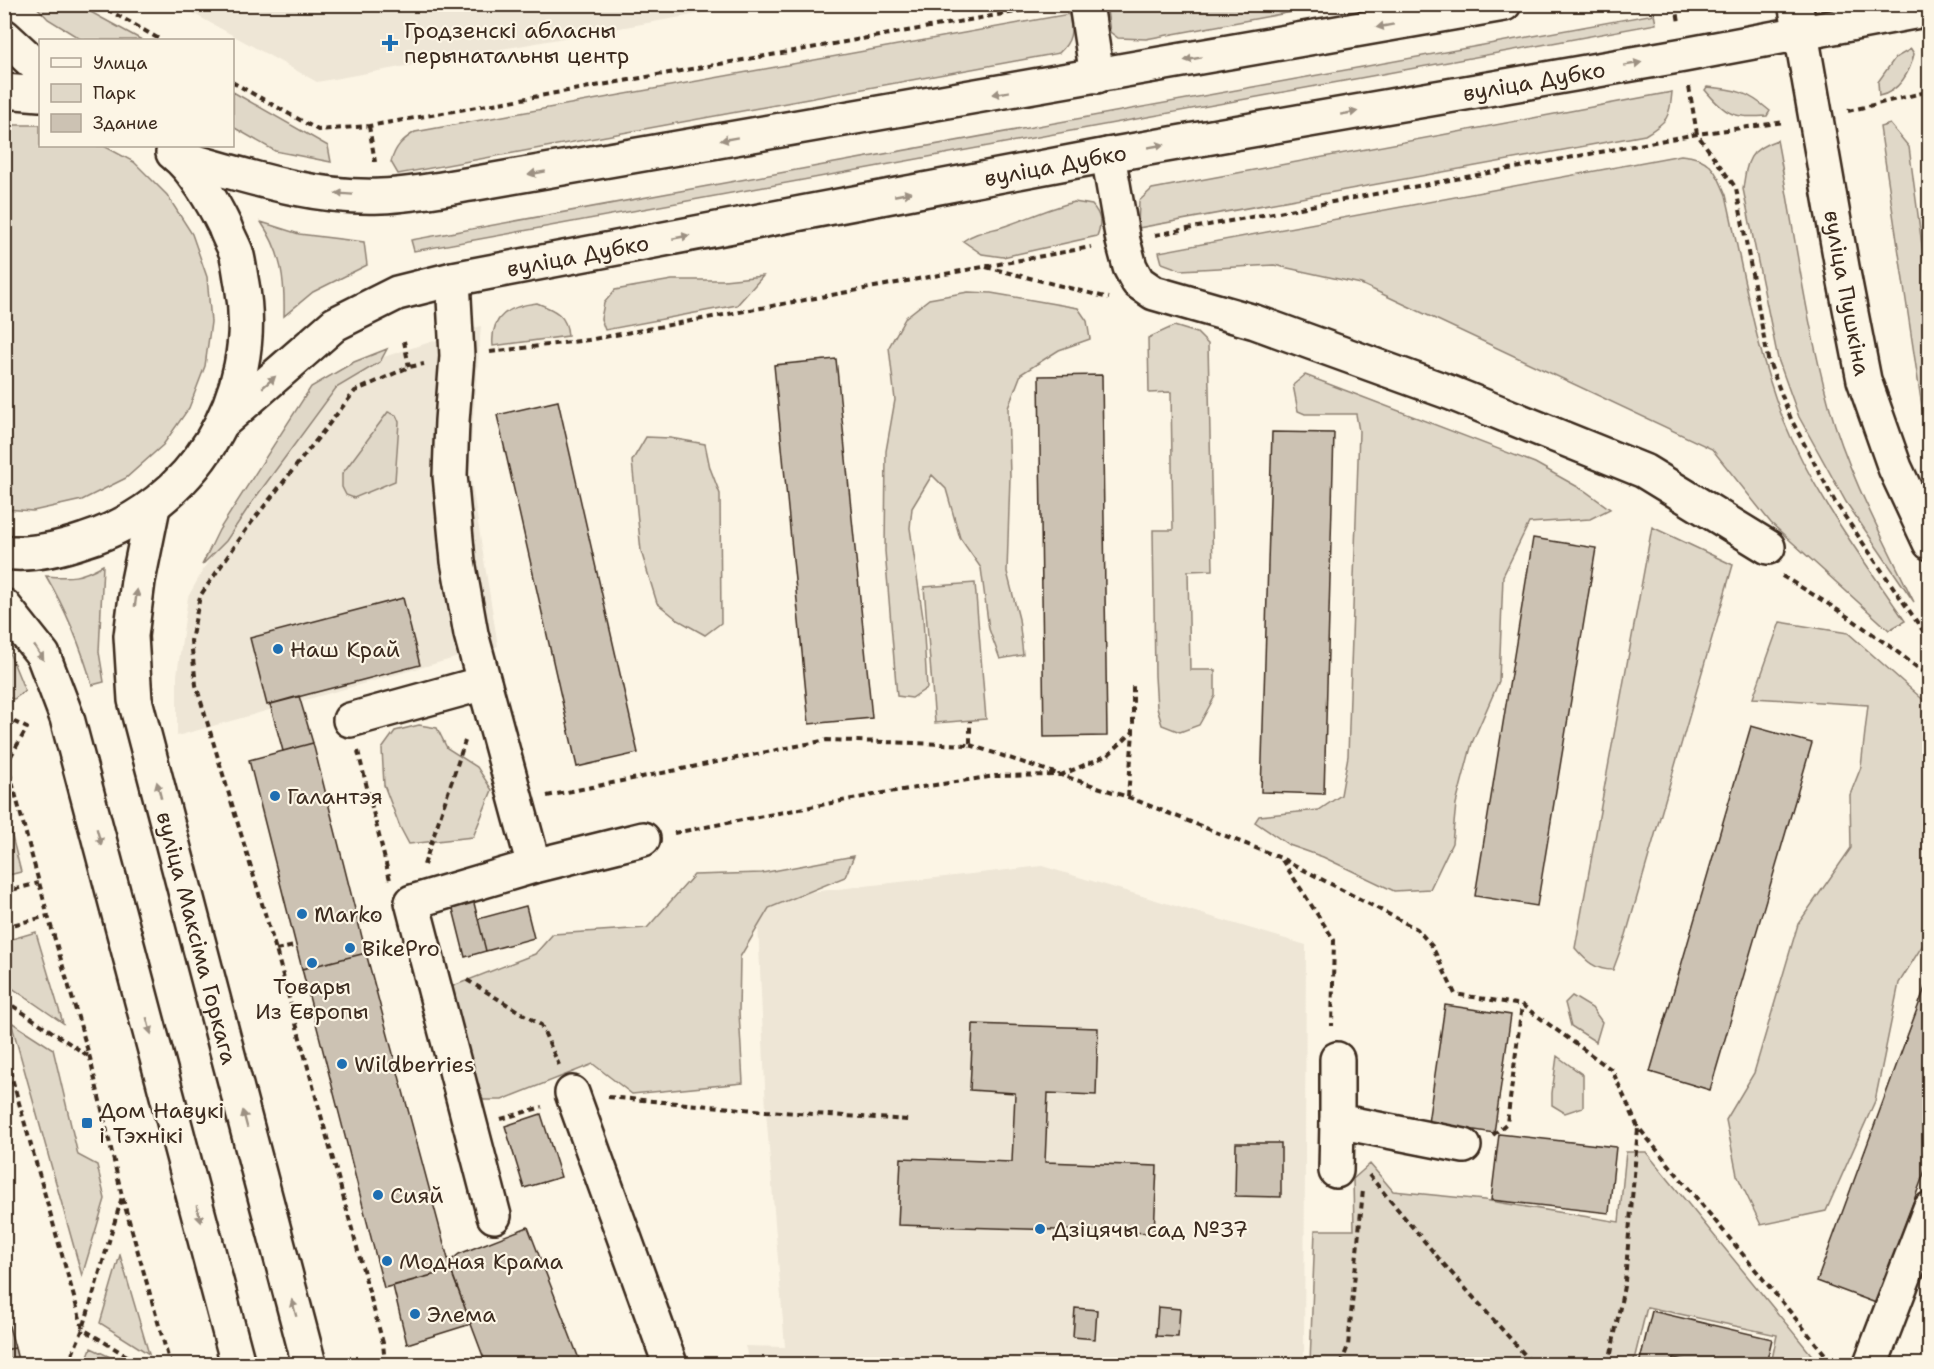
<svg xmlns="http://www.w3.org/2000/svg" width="1934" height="1369" viewBox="0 0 1934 1369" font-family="'Shantell Sans',sans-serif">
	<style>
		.built { fill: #eee6d6 }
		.green { fill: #e0d8c8; stroke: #8e8173; stroke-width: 1.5 }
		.building { fill: #ccc2b3; stroke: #3b2a1e; stroke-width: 1.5 }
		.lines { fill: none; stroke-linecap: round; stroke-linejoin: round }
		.minor-casing { stroke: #3b2a1e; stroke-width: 38 }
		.major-casing { stroke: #3b2a1e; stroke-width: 38 }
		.path { stroke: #3b2a1e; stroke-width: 4; stroke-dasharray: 6 4.5; stroke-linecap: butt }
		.minor { stroke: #fcf5e5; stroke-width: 33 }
		.major { stroke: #fcf5e5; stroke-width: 33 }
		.oneway { fill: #9c9082 }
		.poi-dot { fill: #1f6fb2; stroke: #fcf5e5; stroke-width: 2 }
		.labels { text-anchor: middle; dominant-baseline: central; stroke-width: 4.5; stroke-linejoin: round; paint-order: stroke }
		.poi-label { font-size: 22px; fill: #3b2a1e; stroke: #fcf5e5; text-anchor: start }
		.street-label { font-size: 22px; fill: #3b2a1e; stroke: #fcf5e5 }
	</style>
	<rect width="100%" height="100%" fill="#fcf5e5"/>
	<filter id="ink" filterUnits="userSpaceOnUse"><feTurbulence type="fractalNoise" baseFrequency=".0167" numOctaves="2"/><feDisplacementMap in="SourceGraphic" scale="12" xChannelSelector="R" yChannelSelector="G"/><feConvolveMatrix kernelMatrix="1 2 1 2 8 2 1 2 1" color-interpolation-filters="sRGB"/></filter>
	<g filter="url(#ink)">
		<path class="built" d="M178 5H748L317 82Z
			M481 326 469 467 498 646 177 736V675L188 597 220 540 313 396 374 360Z
			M1042 866 1306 945 1304 1364H750L745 1346 785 1347 766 1111 757 898Z"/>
		<path class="green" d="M35 5H78L142 40H82L48 19Z
			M1115 5V4L1330 5 1146 39 1118 38 1110 32 1107 10Z
			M1069 14C1073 31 1072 41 1059 53L398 174 391 162C395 147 402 140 415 132Z
			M1654 14 1656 24 414 251 411 240Z
			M1911 49 1914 54C1910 72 1899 92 1879 96L1878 82 1895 58Z
			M1707 87C1736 89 1748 92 1770 111L1767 116C1733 118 1727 116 1705 90Z
			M233 92 328 146 331 162 275 151 233 127Z
			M1672 92C1670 118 1667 122 1645 135L1138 228 1139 201 1152 189Z
			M1890 124 1909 147 1929 298V441L1927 440 1880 127Z
			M4 125H40V146H104L134 162 167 195 192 234 207 277 211 322 205 366 189 408 163 445 126 478 82 500 33 511 5 509Z
			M1777 140C1794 228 1805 318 1829 405 1848 474 1883 538 1914 602L1846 502 1799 417 1778 359 1743 189C1747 160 1748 150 1777 140Z
			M1681 155C1710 157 1715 169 1726 195 1743 270 1755 347 1783 419 1813 493 1861 556 1905 621L1889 630 1771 523 1712 449 1361 284 1274 265 1181 270 1162 263 1159 252Z
			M1074 202 1092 205C1101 215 1102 223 1097 236L1003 257 982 254 963 241C975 232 988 231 1002 227 1027 219 1049 208 1074 202Z
			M261 222 299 234 364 242 367 265 313 292 284 316C285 280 282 253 261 222Z
			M763 276 737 305 605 330 601 319 604 303 615 290 672 280H724Z
			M968 292 991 293 1078 308 1087 321 1090 339 1059 350 1021 374 1008 408 1010 476 1007 572 1019 619 1023 655 1000 659 989 629 981 568 960 538 946 489 932 475 912 508 910 528 923 618 927 688 912 698 897 696 885 551 886 451 895 400 889 347 906 317 929 299Z
			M537 303C555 310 567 315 568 336L493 346C490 315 510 306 537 303Z
			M1174 326 1197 333 1208 344 1213 570 1188 571 1190 670H1215V696L1199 725 1180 732 1162 725 1157 708 1155 676 1153 530H1173L1171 392 1149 393 1148 338Z
			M387 349 380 362 336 388 250 505 226 541 202 565 219 530 311 387 354 362Z
			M1305 375 1535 463 1585 491 1610 509 1590 519 1529 523 1503 576 1499 681 1472 743 1456 804 1452 843 1430 889 1394 891 1323 857 1289 845 1255 822 1259 816 1319 810 1341 795 1348 756 1359 431 1356 414H1305L1298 411 1293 385Z
			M388 412 396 415 399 422 395 481 354 498 346 495 342 487V474Z
			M646 437 670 438 705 444 710 468 720 494 721 623 705 635 678 620 657 603 641 551 632 461Z
			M1652 527 1733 565 1626 935 1613 970C1595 970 1586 961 1575 948Z
			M103 565 99 652 104 682 92 685C81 646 66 610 46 576 71 578 80 578 103 565Z
			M975 583 986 719 935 723 924 587Z
			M1780 622 1848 633 1929 705V935L1899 983 1875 1101 1826 1211 1761 1225 1737 1175 1726 1120 1754 1073 1798 924 1851 848 1850 795 1861 767 1868 705 1753 698Z
			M5 642 25 691 14 699 5 697Z
			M419 725 437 728 447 748 477 767 492 790 473 837 409 844 400 827 384 785 382 749 395 731Z
			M5 809 21 872 5 876H4Z
			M854 856 845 877 769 908 740 957 739 1012 743 1083 632 1094 593 1064 502 1100H483L448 988 535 954 553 934 647 928 694 875 762 873Z
			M36 932V933L63 1023 5 983V941Z
			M1572 996 1592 1008 1602 1022 1596 1042 1571 1026 1565 1003Z
			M11 1022 53 1049 78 1155 97 1165 105 1199 82 1276Z
			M1557 1056 1583 1075V1107L1565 1113 1552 1105V1093Z
			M1626 1152H1646L1819 1364H1771L1777 1335 1647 1307 1633 1364H1310L1315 1230H1354L1353 1179 1370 1164 1393 1191 1484 1200 1619 1222Z
			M120 1255 149 1354 100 1323Z
			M91 1348 125 1364H85Z"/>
		<path class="building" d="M836 359 872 718 809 724 774 365Z
			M1102 375 1107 736 1044 737 1039 376Z
			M558 401 638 753 577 767 497 415Z
			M1272 432 1334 433 1324 794 1261 792Z
			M1533 538 1596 548 1537 906 1475 896Z
			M403 598 420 665 267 705 250 638Z
			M299 696 313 743 283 751 270 704Z
			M1751 726 1812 743 1710 1090 1650 1072Z
			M313 743 366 953 302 969 249 760Z
			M472 895 486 951 465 957 451 901Z
			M526 906 534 938 486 951 478 919Z
			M366 953 451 1270 384 1288 302 969Z
			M1930 974V1157L1876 1303 1817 1281Z
			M1445 1005 1511 1015 1494 1133 1428 1123Z
			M973 1024 1098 1028 1096 1095 1048 1093 1045 1162 1157 1166 1154 1233 898 1225 901 1158 1012 1162 1015 1093 970 1090Z
			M541 1114 561 1177 524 1188 505 1126Z
			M1499 1134 1616 1147 1609 1213 1491 1200Z
			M1236 1143H1281V1197L1235 1196Z
			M528 1227 540 1258 581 1364H486L448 1263 459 1254Z
			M451 1270 471 1324 407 1344 393 1286Z
			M1158 1307 1180 1309 1178 1337 1156 1336Z
			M4 1308 15 1348 4 1350Z
			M1075 1308 1097 1310 1095 1339 1073 1337Z
			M1652 1311 1772 1339 1766 1364H1700L1673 1358 1671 1364H1639Z
			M15 1348 19 1364H4V1350Z"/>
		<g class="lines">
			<g class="minor-casing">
				<g id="minor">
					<path d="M1086 4 1097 76"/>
					<path id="s1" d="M1801 33 1842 267 1864 380 1895 468 1930 543"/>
					<path d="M1108 155 1123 241 1130 267 1138 282 1154 293 1255 322 1451 393 1644 471 1768 547"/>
					<path d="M453 279 457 356 452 421 450 475 458 561 471 634 534 866 412 902 494 1216"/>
					<path d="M350 720 484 683"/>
					<path d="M534 866 643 839"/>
					<path d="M1337 1059V1121L1464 1146"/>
					<path d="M572 1093 670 1364"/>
					<path d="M1336 1171 1337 1121"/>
					<path d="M1871 1363 1930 1209"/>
				</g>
			</g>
			<g class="major-casing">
				<g id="major">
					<path d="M1795 4 1801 33"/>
					<path d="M4 36 40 69"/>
					<path d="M4 91 40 94"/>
					<path d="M178 157C244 175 312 199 381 196 413 195 445 188 477 183L1504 4"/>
					<path id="s2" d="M225 420 335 324 397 293 453 279 1108 155 1684 55 1930 9"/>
					<path id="s3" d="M153 507 138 581 131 636 135 700 309 1364"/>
					<path d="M4 552C29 556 62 548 85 540 193 506 262 395 242 284 240 274 239 262 236 252 233 244 228 236 225 227 214 204 194 169 173 153"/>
					<path d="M4 606 43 655 67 718 238 1364"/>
				</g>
			</g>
			<path class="path" d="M98 4 161 40
				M194 4H203
				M1676 4 1679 23
				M232 82 318 130 369 126 1054 5
				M1689 87 1697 134 1736 188 1768 359 1791 419 1835 502 1930 641
				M1848 111 1930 91
				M369 126 375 162
				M1155 235 1697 134 1785 122
				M986 267 1109 298
				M404 341 409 367
				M490 352 588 340 1091 247
				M1782 576C1834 606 1883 639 1930 678
				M4 717 27 728 4 768
				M970 745 1061 775 1108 755 1133 732
				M358 751 390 880
				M4 752 48 916 90 1058 122 1196 170 1364
				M547 796 827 740 970 745V721
				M1128 797 1133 732V683
				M674 833 889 792 995 776 1061 775 1128 797 1281 858 1417 929 1432 946 1455 994 1522 1005 1612 1070 1638 1127 1833 1364
				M1282 860 1334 940 1332 1026
				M424 865 465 741
				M4 892 39 883
				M363 922 383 913
				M4 927 48 916
				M276 950 294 946
				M467 980 541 1025 559 1065
				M4 1000 90 1057
				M4 1050 83 1329 140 1364
				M608 1097 766 1111 909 1120
				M501 1119 542 1107
				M1493 1135 1507 1123 1522 1005
				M1369 1175 1440 1260 1533 1364
				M68 1364 83 1329 122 1197
				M385 1364 383 1343 276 950 196 685 191 641 200 596 251 523 355 391 409 367 424 364
				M1341 1364 1348 1346 1363 1190
				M1609 1364 1625 1281 1638 1128"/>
			<use href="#minor" class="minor"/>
			<use href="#major" class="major"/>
		</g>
		<defs><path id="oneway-solid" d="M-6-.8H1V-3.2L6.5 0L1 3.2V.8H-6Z" transform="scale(1.5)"/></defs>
		<g class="oneway">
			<use href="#oneway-solid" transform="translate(1385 26) rotate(170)"/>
			<use href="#oneway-solid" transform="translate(1193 59) rotate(170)"/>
			<use href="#oneway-solid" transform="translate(1633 64) rotate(-10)"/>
			<use href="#oneway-solid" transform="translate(1001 93) rotate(170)"/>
			<use href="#oneway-solid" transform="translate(1349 113) rotate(-10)"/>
			<use href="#oneway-solid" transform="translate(729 139) rotate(170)"/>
			<use href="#oneway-solid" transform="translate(1156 146) rotate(-10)"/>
			<use href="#oneway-solid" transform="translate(537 173) rotate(170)"/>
			<use href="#oneway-solid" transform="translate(344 194) rotate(-176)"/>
			<use href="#oneway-solid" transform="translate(903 194) rotate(-11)"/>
			<use href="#oneway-solid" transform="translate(681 237) rotate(-11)"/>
			<use href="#oneway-solid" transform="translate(269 382) rotate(-41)"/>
			<use href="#oneway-solid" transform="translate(136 598) rotate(-82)"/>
			<use href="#oneway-solid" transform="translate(39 653) rotate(57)"/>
			<use href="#oneway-solid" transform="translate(159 790) rotate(-105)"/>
			<use href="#oneway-solid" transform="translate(99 837) rotate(75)"/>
			<use href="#oneway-solid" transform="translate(149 1026) rotate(75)"/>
			<use href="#oneway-solid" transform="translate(245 1119) rotate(-105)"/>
			<use href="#oneway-solid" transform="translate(199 1214) rotate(75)"/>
			<use href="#oneway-solid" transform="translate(294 1308) rotate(-105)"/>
		</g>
	</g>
	<g class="poi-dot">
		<path d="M387 34h6v6h6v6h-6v6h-6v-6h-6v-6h6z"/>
		<circle cx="278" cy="649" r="6"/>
		<circle cx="275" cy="796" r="6"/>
		<circle cx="302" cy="914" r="6"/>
		<circle cx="350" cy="948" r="6"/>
		<circle cx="312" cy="963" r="6"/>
		<circle cx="342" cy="1064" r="6"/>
		<rect x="81" y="1117" width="12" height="12" rx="3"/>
		<circle cx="378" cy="1195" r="6"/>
		<circle cx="1040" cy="1229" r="6"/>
		<circle cx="387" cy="1261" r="6"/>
		<circle cx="415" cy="1314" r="6"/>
	</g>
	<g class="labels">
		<g class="poi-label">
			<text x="404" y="30">Гродзенскі абласны<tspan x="404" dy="25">перынатальны центр</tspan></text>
			<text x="290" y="649">Наш Край</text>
			<text x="287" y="796">Галантэя</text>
			<text x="314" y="914">Marko</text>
			<text x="362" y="948">BikePro</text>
			<text x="312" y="986" text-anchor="middle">Товары<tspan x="312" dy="25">Из Европы</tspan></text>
			<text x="354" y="1064">Wildberries</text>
			<text x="99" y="1110">Дом Навукі<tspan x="99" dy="25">і Тэхнікі</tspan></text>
			<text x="390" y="1195">Сияй</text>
			<text x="1052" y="1229">Дзіцячы сад №37</text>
			<text x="399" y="1261">Модная Крама</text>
			<text x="427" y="1314">Элема</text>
		</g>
		<g class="street-label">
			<text stroke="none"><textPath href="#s2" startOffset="1372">вуліца Дубко</textPath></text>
			<text stroke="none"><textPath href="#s2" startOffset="886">вуліца Дубко</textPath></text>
			<text stroke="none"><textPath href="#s2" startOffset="400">вуліца Дубко</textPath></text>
			<text stroke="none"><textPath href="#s1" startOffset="264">вуліца Пушкіна</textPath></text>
			<text stroke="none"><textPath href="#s3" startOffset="441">вуліца Максіма Горкага</textPath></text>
		</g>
	</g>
	<rect width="1934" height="1369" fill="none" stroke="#fcf5e5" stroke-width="24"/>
	<rect x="12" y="12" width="1910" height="1345" fill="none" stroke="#3b2a1e" stroke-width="2" filter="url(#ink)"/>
	<rect x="39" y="39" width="195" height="108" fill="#fcf5e5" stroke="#afa495" stroke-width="1.5"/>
	<rect x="51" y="58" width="30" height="9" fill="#fcf5e5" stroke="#afa495" stroke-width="1.5"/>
	<text x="93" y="69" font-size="18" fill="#3b2a1e">Улица</text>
	<rect x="51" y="84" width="30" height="18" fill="#e0d8c8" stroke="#afa495" stroke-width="1.5"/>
	<text x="93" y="99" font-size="18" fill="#3b2a1e">Парк</text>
	<rect x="51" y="114" width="30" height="18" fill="#ccc2b3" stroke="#afa495" stroke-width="1.5"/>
	<text x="93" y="129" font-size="18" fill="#3b2a1e">Здание</text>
</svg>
